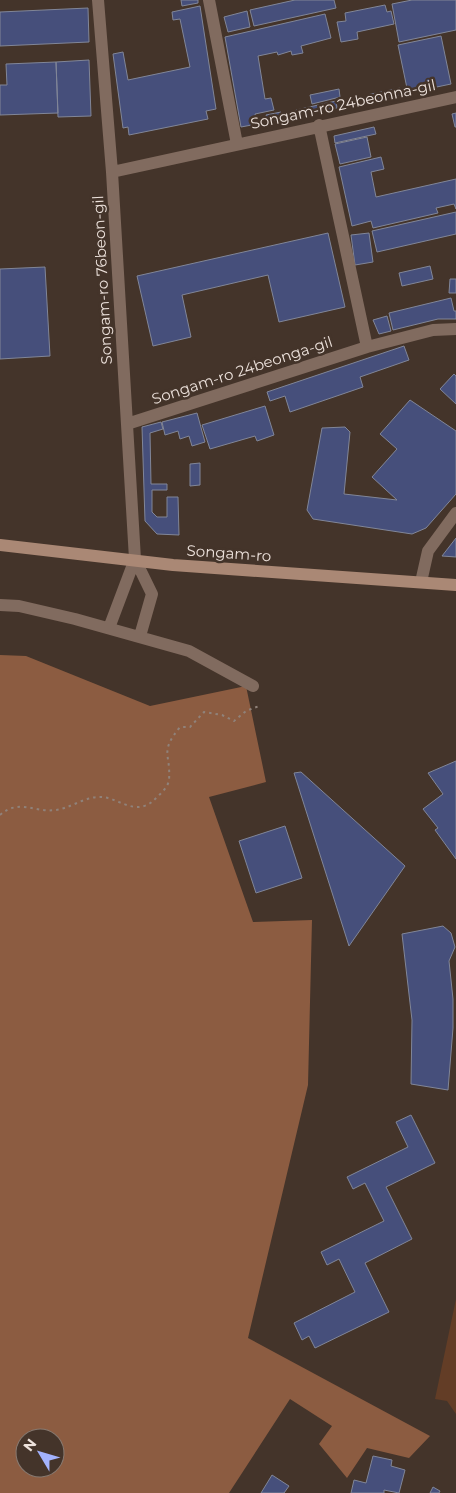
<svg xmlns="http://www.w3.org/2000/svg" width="456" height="1493" viewBox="0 0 456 1493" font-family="Montserrat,sans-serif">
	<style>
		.green { fill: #633d26 }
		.forest { fill: #8c5c41; fill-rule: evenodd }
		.building { fill: #464f7b; stroke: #818698 }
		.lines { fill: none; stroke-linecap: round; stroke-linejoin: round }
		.path { stroke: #90827a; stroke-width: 2; stroke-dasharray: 2.5 4; stroke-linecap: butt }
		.minor { stroke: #816b5f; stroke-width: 12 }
		.secondary { stroke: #aa8875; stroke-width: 12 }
		.labels { text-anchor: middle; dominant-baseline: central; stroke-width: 5; stroke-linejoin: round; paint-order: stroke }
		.street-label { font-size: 15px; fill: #ede2dc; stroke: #44342a }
	</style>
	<rect width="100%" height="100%" fill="#44342a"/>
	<path class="green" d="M456 1299V1414L447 1401 435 1399Z"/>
	<path class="forest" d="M0 655 26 656 150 706 246 686 266 782 209 797 253 922 312 920 308 1085 248 1338 430 1436 409 1458 367 1448 347 1478 319 1444 332 1426 290 1399 229 1493H0ZM25 1438H55V1468H25Z"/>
	<path class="building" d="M181 0H198V3L182 6Z
		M295 0H334L336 8 254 26 250 10Z
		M412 0H456V30L399 42 392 4Z
		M385 5 387 12 391 11 394 24 357 32 358 39 341 42 337 22 346 21 345 13Z
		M200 6 216 109 206 111 208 119 129 135 128 127 123 128 113 54 123 52 128 80 190 67 180 19 173 20 172 12Z
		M88 8 89 42 0 46V12Z
		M247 11 250 27 228 32 224 17Z
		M325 14 331 38 301 46 303 53 292 55 291 51 278 55 277 52 258 56 265 99 271 98 274 110 255 114 257 124 241 127 225 37Z
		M441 36 451 84 408 93 398 45Z
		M89 60 91 116 58 117 56 62Z
		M56 62 58 113 0 115V85H7L6 64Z
		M400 88 401 95 368 102 367 95Z
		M339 89 340 97 312 104 310 95Z
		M336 101 337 108 298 117 296 110Z
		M281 112 282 119 268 122 266 115Z
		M456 113V127H455L452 114Z
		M374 127 376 134 335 143 334 136Z
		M367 137 371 157 340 164 335 144Z
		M381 157 384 169 371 172 376 197 456 179V209L454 204 436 208 438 213 373 228 371 221 352 226 339 167Z
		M456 212V234L377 252 372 231Z
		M328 233 345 307 279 322 268 275 182 295 191 337 153 346 137 276Z
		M369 233 373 262 355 265 351 235Z
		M430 266 433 279 402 286 399 273Z
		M45 267 50 356 0 359V269Z
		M450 279H456V293H449Z
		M451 298 454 311H456V319H438L393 330 389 313Z
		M387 316 391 331 379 334 373 320Z
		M404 346 409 360 360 377 363 387 290 412 285 396 270 401 267 392Z
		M454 374 456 376V404L440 389Z
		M410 400 456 431V494L426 528 412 534 313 519 307 510 322 428 345 427 350 432 344 494 397 500 372 477 397 449 380 434Z
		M265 406 274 435 257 441 255 436 210 449 202 425Z
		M197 413 205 442 192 446 189 436 180 439 178 431 165 435 162 422Z
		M161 422 163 429 150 433 151 484H167V490H152V512L157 517H167V497H178L179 535 157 534 145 521 142 427Z
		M200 463V485L190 486V464Z
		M456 538V557L442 556Z
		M456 761V859L435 830 438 828 423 809 443 794 428 773Z
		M301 772 405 866 349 946 294 773Z
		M285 826 302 878 256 893 239 841Z
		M443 926 451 933 455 947 449 961 453 999V1028L448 1090 411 1084 412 1020 402 934Z
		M411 1115 435 1163 386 1187 412 1239 365 1263 389 1312 315 1348 309 1336 302 1340 294 1323 355 1292 339 1259 327 1265 321 1252 384 1221 365 1183 353 1189 347 1177 408 1147 396 1122Z
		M373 1456 392 1460 391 1466 405 1470 399 1493 384 1490V1493H351L354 1480 366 1483Z
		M272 1475 289 1486 284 1493H261Z
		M433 1487 440 1491 439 1493H430Z"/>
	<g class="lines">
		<path class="path" d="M0 815C20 798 34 813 55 810 69 809 84 797 99 797 117 796 134 817 153 801 158 796 168 788 169 780 171 753 159 753 180 727H190L204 712 222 715 234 721 246 711 259 706"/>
		<path class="minor" d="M98 0 112 172 135 559 152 594 140 636
			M209 0 237 144
			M319 125 367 347
			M112 172 456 97
			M127 424 367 347 433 330 456 329
			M421 582 428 551 456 513
			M0 605 19 606 75 619 189 651 253 686
			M109 628 135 559"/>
		<path class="secondary" d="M0 545 173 565 456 585"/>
	</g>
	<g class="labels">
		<g class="street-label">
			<text transform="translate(343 104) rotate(-12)">Songam-ro 24beonna-gil</text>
			<text transform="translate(102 280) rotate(-93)">Songam-ro 76beon-gil</text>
			<text transform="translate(242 370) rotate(-18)">Songam-ro 24beonga-gil</text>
			<text transform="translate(229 553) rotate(4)">Songam-ro</text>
		</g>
	</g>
	<g transform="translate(40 1453) rotate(308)"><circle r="24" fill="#44342a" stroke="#887a71"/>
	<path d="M0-4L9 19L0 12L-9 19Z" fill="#a3b2fd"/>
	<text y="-8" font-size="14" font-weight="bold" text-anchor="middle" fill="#ede2dc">N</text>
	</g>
</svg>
